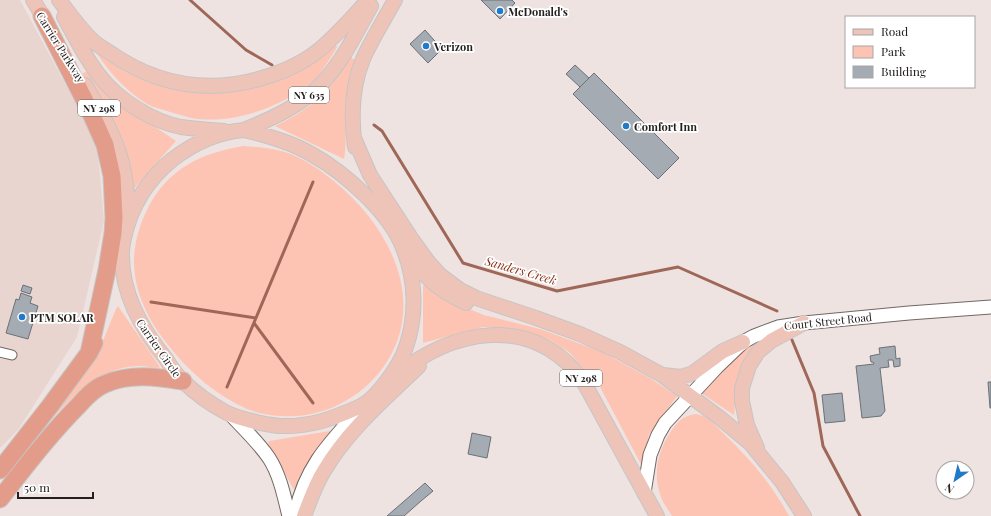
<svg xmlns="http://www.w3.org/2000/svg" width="991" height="516" viewBox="0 0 991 516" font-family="'Playfair Display',serif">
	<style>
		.built { fill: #e8d5d0 }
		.green { fill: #fdc4b4 }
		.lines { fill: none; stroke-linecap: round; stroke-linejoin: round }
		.stream { stroke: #9f6758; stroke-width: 3 }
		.building { fill: #a5abb2; stroke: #6b7177 }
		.street-casing { stroke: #716865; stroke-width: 11 }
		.secondary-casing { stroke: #716865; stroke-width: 15 }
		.primary-casing { stroke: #c6c5c5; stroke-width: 16 }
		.highway-casing { stroke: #c6c5c5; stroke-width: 19 }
		.street { stroke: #fff; stroke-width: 9 }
		.secondary { stroke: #fff; stroke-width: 13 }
		.primary { stroke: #eec4b8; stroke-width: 14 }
		.highway { stroke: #e39c89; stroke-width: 17 }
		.poi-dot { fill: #217ac8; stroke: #fff; stroke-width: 1.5 }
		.labels { text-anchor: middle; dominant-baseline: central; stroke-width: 3.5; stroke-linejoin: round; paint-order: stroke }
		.shield { fill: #fff; stroke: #666362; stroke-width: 1 }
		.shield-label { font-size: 10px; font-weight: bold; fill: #24201f }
		.poi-label { font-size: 11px; font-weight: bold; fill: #24201f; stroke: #fff; text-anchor: start }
		.street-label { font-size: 11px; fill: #24201f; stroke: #fff }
		.water-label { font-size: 12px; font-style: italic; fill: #8c2d14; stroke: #fff }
	</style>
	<rect width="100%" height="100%" fill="#eee3e0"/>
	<path class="built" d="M0 0H20L97 143 104 221 77 337 18 430 0 448Z"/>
	<path class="green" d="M335 46H337L336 49C329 60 321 74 311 83 280 108 230 125 191 118 184 116 177 114 170 112 162 109 154 108 147 104 127 92 108 71 96 52 109 61 123 71 137 77 206 106 278 93 335 46Z
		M350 57 357 61C351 76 345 96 345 112 345 129 347 143 344 159L275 126C307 112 334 88 350 57Z
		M89 69 137 115 176 141 131 192 115 129 82 74Z
		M243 146C258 147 271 148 285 152 304 158 320 170 335 182 390 227 430 304 382 369 357 401 320 419 280 416 269 415 257 413 247 409 216 395 190 373 169 346 149 322 133 291 134 258 135 240 140 223 149 206 169 168 202 153 243 146Z
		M427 284 464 307 484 315 540 329 600 351 650 378 677 396 649 435 644 456 643 468 600 387 570 353 550 340 525 331 505 328 483 327 423 343V286Z
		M118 306 160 367 158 368C152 368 146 366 140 366 91 366 59 412 30 445L97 355 116 309Z
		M771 334 737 387 734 415 701 393 734 357 760 339Z
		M696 414C708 416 714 424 723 433 749 458 772 484 789 516H672C668 509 662 502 660 494 653 473 658 451 670 433 678 421 682 416 696 414Z
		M330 431 331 435 298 487 295 490 293 488 268 444 269 441Z"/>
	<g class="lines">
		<path class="stream" d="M190 0 246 50 272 65
			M374 125 382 131 463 263 557 291 678 267 777 311
			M151 302 256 318
			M254 323 313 403
			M792 340 814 393 823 446 860 516
			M227 387 313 182"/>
	</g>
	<path class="building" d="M481 0H512L515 3 500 19Z
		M425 30 442 49 428 63 410 44Z
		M575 65 589 78 580 87 566 74Z
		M594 73 679 158 658 179 573 94Z
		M23 285 32 288 30 294 21 291Z
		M21 293 32 297 30 303 38 306 28 339 6 333 16 299 19 300Z
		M895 346 896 359 900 358V366L894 367 893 360H888L889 367 880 368 885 411 881 416 862 418 856 366 874 364 873 362H871L870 356 880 354 879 348Z
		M988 382H991V408H990Z
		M842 393 845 421 825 423 822 395Z
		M472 433 491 437 487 458 468 454Z
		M425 483 433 491 421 501 404 516H387Z"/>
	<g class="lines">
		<g class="street-casing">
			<path id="street" d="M0 352 12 355"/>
		</g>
		<g class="secondary-casing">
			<path id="secondary" d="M230 414C243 428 258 442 269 458 280 475 284 496 289 516
				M644 493 650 455 658 435 665 423 718 366 743 342 754 336 778 327 804 323 909 313 991 307
				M295 516C304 467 331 441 363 406"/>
		</g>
		<g class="primary-casing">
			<path id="primary" d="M33 0 48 25
				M59 0C70 14 81 30 94 42 99 46 104 49 109 52 156 85 208 94 262 78 283 72 303 63 319 50 337 35 353 17 368 0
				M64 17C76 38 87 62 103 80 120 101 154 122 181 127 195 129 209 130 224 131
				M85 85C113 133 130 162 127 219
				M244 130C268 136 291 142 313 155 345 173 390 213 403 248 416 280 417 315 406 347 400 365 377 399 359 407 332 419 310 427 280 426 265 425 241 419 227 413 212 405 195 393 183 381 176 375 171 367 166 359 141 328 121 293 122 252 122 247 123 243 124 238 131 206 148 179 173 159 194 143 218 132 244 130Z
				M244 130C273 118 303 105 324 81 344 59 357 31 371 6
				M354 138 370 175 413 241 429 263 440 275 460 290 476 298 536 318 580 334 620 352 662 375 720 418 750 443 782 482 804 516
				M355 147C351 119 352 86 363 59 372 39 384 20 395 0
				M408 255C426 279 439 290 466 303
				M663 375 681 377 693 373 723 351 743 342
				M395 376C453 329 530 313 582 379L657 516
				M757 448 747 425 742 401V388L749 366 758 352 771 341 804 323
				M304 516C310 501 315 485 324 471 348 430 385 399 419 366"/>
		</g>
		<g class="highway-casing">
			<path id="highway" d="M42 16 90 111 105 145 112 176 114 218 113 233 107 270 89 353
				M0 470 50 406 89 353 94 343
				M0 499C25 467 50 434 79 405 86 397 94 388 105 384 131 373 156 377 183 381"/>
		</g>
		<use href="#street" class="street"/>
		<use href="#secondary" class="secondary"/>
		<use href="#primary" class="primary"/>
		<use href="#highway" class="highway"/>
	</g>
	<g class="poi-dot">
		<circle cx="500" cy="11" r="4"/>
		<circle cx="426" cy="46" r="4"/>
		<circle cx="626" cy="126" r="4"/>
		<circle cx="22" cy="317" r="4"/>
	</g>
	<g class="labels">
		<g class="shield">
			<rect x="289" y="87" width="40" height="16" rx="3"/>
			<rect x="78" y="100" width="42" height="16" rx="3"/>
			<rect x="560" y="370" width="42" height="16" rx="3"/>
		</g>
		<g class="shield-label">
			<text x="309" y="95">NY 635</text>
			<text x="99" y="108">NY 298</text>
			<text x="581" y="378">NY 298</text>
		</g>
		<g class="poi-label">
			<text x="508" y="11">McDonald's</text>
			<text x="434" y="46">Verizon</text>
			<text x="634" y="126">Comfort Inn</text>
			<text x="30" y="317">PTM SOLAR</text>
		</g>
		<g class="street-label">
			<text transform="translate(61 47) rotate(58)">Carrier Parkway</text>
			<text transform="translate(828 321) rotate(-6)">Court Street Road</text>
			<text transform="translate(159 348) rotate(55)">Carrier Circle</text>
		</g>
		<g class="water-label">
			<text transform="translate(521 270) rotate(16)">Sanders Creek</text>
		</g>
	</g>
	<rect x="845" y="16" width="130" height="72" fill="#ffffff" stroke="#a7a6a5"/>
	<rect x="853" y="29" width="20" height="6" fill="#eec4b8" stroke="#a7a6a5"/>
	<text x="881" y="36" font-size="12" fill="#24201f">Road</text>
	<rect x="853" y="46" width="20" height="12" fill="#fdc4b4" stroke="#a7a6a5"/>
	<text x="881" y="56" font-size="12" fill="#24201f">Park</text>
	<rect x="853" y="66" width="20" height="12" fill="#a5abb2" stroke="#a7a6a5"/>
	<text x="881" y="76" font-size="12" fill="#24201f">Building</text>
	<g transform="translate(955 480) rotate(214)"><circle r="19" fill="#ffffff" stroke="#a7a6a5"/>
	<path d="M0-3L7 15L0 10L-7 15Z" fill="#217ac8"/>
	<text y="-6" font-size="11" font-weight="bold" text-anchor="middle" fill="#24201f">N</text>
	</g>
	<path d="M18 492v6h75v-6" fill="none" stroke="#24201f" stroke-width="2"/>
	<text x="24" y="492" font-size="12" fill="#24201f" stroke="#ffffff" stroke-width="3" paint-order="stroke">50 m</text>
</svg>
